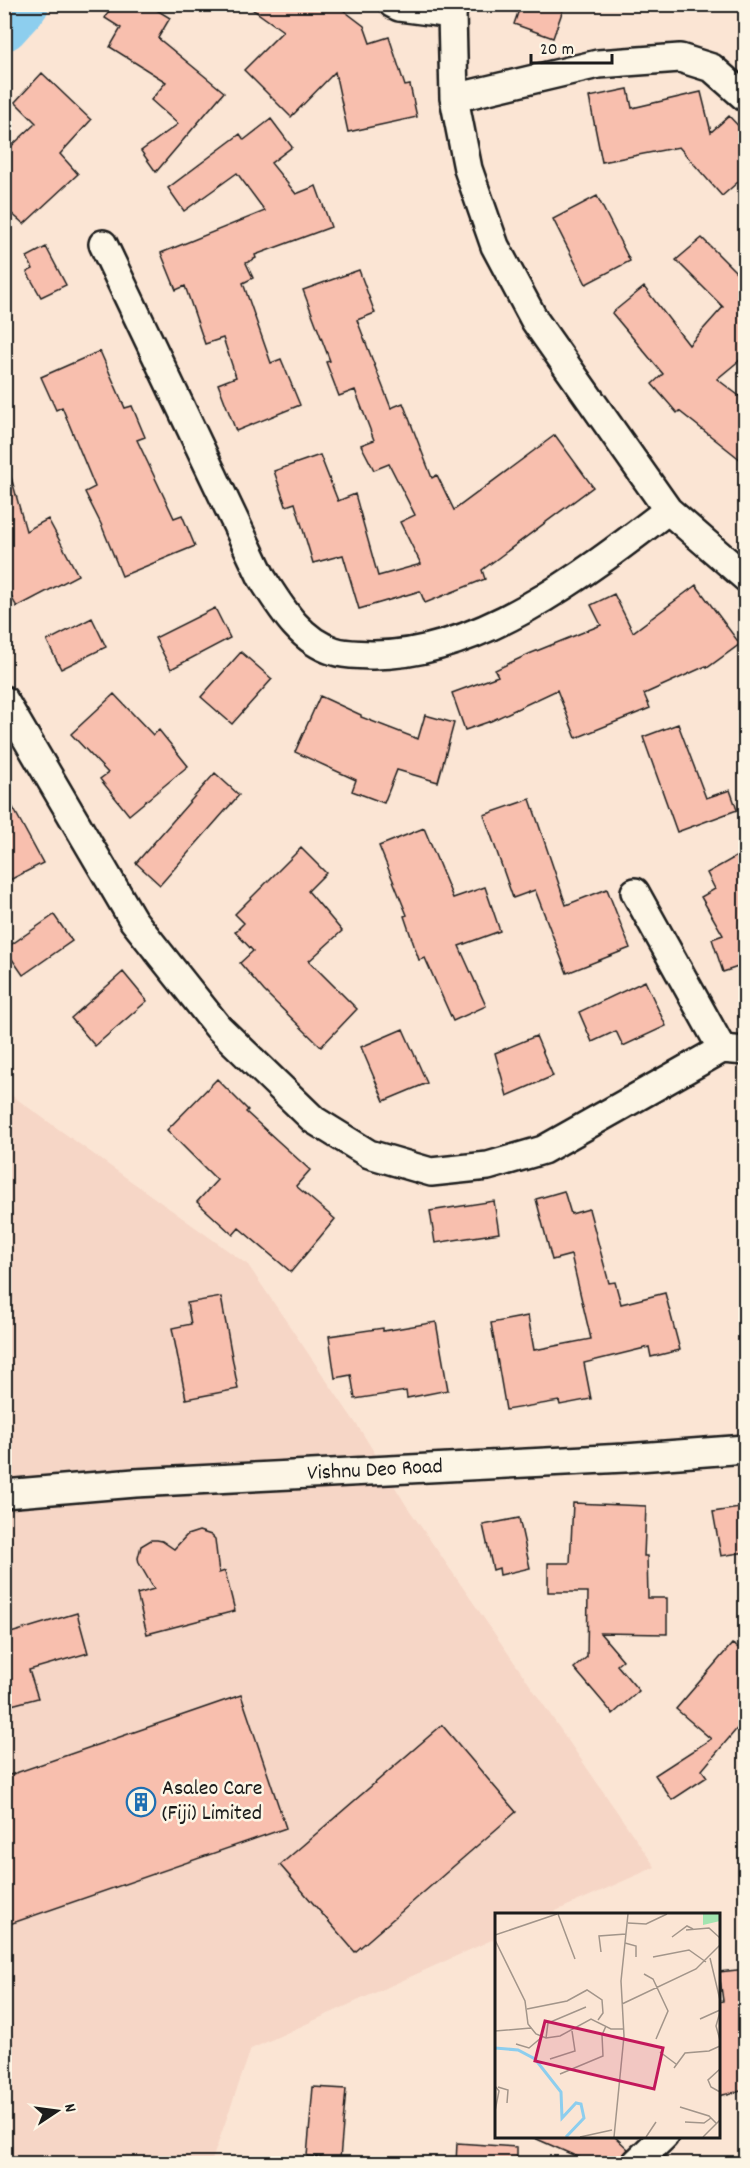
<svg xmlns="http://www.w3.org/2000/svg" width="750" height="2168" viewBox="0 0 750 2168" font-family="Dekko,sans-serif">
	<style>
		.built { fill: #f6d6c6 }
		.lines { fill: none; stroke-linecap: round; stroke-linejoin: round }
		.river { stroke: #8dceee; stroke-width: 48 }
		.building { fill: #f8bfae; stroke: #1c1c1c; stroke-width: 1.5 }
		.minor-casing { stroke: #1c1c1c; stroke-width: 32 }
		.minor { stroke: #fcf5e5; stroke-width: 27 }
		.labels { text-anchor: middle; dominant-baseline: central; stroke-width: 5; stroke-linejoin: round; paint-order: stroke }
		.street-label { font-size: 22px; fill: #1c1c1c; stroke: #fcf5e5 }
		.poi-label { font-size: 22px; fill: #1c1c1c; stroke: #fcf5e5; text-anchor: start }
		.inset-river { fill: none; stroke: #8dceee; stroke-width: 3 }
		.inset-road { fill: none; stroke: #a2958a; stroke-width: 1.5 }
		.view { fill: #c2185b; fill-opacity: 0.15; stroke: #c2185b; stroke-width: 3 }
		.inset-edge { fill: none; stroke: #1c1c1c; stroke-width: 3 }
	</style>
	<rect width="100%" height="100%" fill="#fbe5d4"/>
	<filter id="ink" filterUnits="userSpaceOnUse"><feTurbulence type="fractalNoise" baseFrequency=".0167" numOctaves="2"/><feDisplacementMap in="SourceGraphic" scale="12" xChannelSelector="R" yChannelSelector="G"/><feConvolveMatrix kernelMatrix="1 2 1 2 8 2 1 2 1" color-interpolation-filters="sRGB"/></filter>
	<g filter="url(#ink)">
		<path class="built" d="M4 1090 248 1265 363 1434 406 1505 655 1867 549 1914H496V1938L251 2049 211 2163H5Z"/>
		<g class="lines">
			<path class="river" d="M4 27 25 4"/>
		</g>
		<path class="building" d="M113 4H147L170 18 158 38 224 92 156 172 141 151 178 124 151 100 166 82 110 47 121 28 105 18Z
			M245 4H335L364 26 370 43 389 37 405 86 410 85 417 117 348 132 335 72 291 117 244 70 283 31Z
			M521 4H565L553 38 514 24Z
			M42 73 91 120 60 154 78 174 24 224 4 207V153L36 123 15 102Z
			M628 89 632 108 701 92 711 132 729 116 746 134V175L722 196 679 147 602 162 589 97Z
			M271 119 292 147 271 163 296 194 316 186 331 227 255 255 256 258 246 263 253 278 243 283 271 363 281 359 300 405 236 431 218 384 236 377 223 338 205 344 185 286 176 290 161 253 265 211 237 173 184 211 168 188 240 134 244 140Z
			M597 196 630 261 586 284 553 219Z
			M702 238 746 282V355L717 379 746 401V464L679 411 677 413 652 384 663 374 612 313 644 287 689 345 723 307 676 260Z
			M46 247 66 285 41 297 27 272 33 269 27 257Z
			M359 270 375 313 357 320 391 408 403 403 432 478 437 475 454 510 555 435 593 487 482 570 485 579 425 603 420 591 359 609 343 555 313 563 295 503 286 506 274 471 320 455 338 501 355 494 378 576 421 564 400 522 415 515 389 464 374 470 361 445 374 440 355 390 339 396 326 362 330 361 303 290Z
			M100 351 125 408 132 406 145 437 137 440 174 518 182 515 195 546 122 576 101 524 85 492 95 487 62 407 56 410 41 377Z
			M11 477 26 531 48 519 78 575 17 607 4 584V478Z
			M696 585 740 644 707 668 706 666 644 694 650 708 576 738 557 690 491 721 465 730 452 693 498 676 495 670 529 654 601 625 591 605 614 594 633 632Z
			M215 608 230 638 171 669 155 638Z
			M92 618 106 647 61 669 47 641Z
			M241 652 272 679 232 724 201 697Z
			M114 694 153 735 159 730 188 766 129 815 100 779 108 773 71 734Z
			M320 696 361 715V717L418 739 425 715 454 723 438 782 397 770 384 803 352 791 356 780 295 752Z
			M678 724 706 798 730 790 737 810 677 832 643 737Z
			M215 773 239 795 160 885 136 863Z
			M4 791 43 863 4 883Z
			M530 799 566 905 607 889 630 948 567 973 535 890 513 898 484 815Z
			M424 828 453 898 485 887 500 931 459 946 486 1006 453 1021 425 958 419 960 404 916 407 915 379 846Z
			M301 848 326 873 308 891 342 931 309 961 357 1009 321 1047 264 991 240 963 253 951 235 932 244 923 235 914Z
			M746 851V974L741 966 723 972 712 939 723 935 701 897 715 889 707 873Z
			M54 915 72 941 23 975 5 949Z
			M123 972 147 1001 95 1046 71 1018Z
			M645 981 666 1026 623 1046 616 1031 592 1042 579 1012Z
			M403 1029 427 1083 384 1101 361 1047Z
			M536 1036 553 1076 507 1096 495 1053Z
			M217 1079 248 1110 246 1112 310 1170 296 1186 335 1219 291 1272 239 1228 233 1235 197 1202 217 1180 167 1130Z
			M564 1191 571 1214 589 1209 609 1283 615 1282 621 1304 665 1293 680 1350 651 1357 649 1347 584 1363 591 1399 560 1405 559 1401 506 1410 491 1323 528 1316 534 1350 591 1339 571 1255 552 1260 536 1199Z
			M494 1201 499 1233 435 1243 430 1211Z
			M221 1297 238 1389 186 1399 172 1328 191 1324 187 1303Z
			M436 1322 448 1390 407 1398 406 1391 355 1399 351 1375 335 1378 329 1336 383 1328V1331Z
			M573 1503 646 1506 644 1556H647L648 1598H667V1634L600 1633 623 1660 617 1665 639 1691 613 1714 574 1668 587 1657 588 1592H548V1563H570Z
			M746 1507V1552L721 1556 713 1512Z
			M519 1518 530 1568 500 1575 499 1568 493 1570 483 1525Z
			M199 1531 211 1535 215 1539 219 1573 225 1571 235 1611 147 1634 137 1594 154 1589 139 1563 138 1558 141 1546 151 1540H157L162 1541 174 1549 187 1535Z
			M77 1613 88 1653 29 1670 38 1698 4 1707V1635Z
			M732 1644 746 1652V1718L702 1770 707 1777 672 1800 655 1775 711 1739 676 1709Z
			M241 1695 286 1828 4 1926V1777Z
			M442 1725 516 1812 355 1952 280 1865Z
			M746 1969V2013H741L746 2033V2090L718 2096V2002L723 2001 719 1972Z
			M313 2087 346 2089 340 2159 307 2156Z
			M530 2136H614L628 2149 620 2159V2163H578L580 2158Z
			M457 2143 517 2147V2163H456Z"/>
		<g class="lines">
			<g class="minor-casing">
				<path id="minor" d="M393 4 399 7 452 14
					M455 4 452 14 454 98 468 169 495 246 535 321 668 510 746 578
					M454 98 598 64 680 58 712 68 746 98
					M103 244 262 578C280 606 300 641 334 651 345 655 358 654 370 655 478 657 586 573 668 510
					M4 700 133 920 218 1027 314 1120 369 1154 431 1172 488 1166 543 1150 722 1049 746 1051
					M635 892 722 1049
					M4 1494 135 1483 625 1458 746 1449
					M635 2164 664 2136"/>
			</g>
			<use href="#minor" class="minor"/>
		</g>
	</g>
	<defs>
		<g id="building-ring" transform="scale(1.5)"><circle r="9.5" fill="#fcf5e5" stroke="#1f6fb2" stroke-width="1.5"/><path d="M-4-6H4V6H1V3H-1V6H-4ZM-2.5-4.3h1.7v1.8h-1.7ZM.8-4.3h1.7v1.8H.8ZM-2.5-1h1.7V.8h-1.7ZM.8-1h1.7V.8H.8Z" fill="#1f6fb2"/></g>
	</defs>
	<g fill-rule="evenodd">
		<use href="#building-ring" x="141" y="1802"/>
	</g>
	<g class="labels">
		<g class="street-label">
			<text transform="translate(375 1471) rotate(-3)">Vishnu Deo Road</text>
		</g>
		<g class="poi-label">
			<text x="162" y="1789">Asaleo Care<tspan x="162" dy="25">(Fiji) Limited</tspan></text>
		</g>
	</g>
	<g transform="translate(495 1913)">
		<rect width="225" height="225" fill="#fbe5d4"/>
		<path d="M208 1H225V8L208 12Z" fill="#a2e5b0"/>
		<path class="inset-river" d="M0 135 23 137 40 146 66 179 67 205 81 190 86 191 89 205 71 224"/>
		<path class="inset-road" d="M63 1 80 46M133 10 151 11 172 1M191 17 214 15 225 25M0 22 62 1M177 24 192 13 198 16M0 27 30 88 33 111 41 121 51 125 65 123 96 106 116 116H129M130 30 141 33V44M106 39 104 23 131 21M158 44 194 37 211 49M215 45 225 87M149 61 158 66 173 98 161 126M127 91 201 56 225 32M32 96 72 88 92 77 107 87 108 100 103 107M225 99 221 113 225 127M205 106 225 97M0 118 36 115M51 125 53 110 91 94M21 131 34 135 47 124M165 139 181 151M55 146 80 138 77 118M179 155 190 140 214 138 225 133M225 156 213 167 216 174 225 179M65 161 108 143 107 122 111 113M0 173 4 178 0 198M3 174 13 177 12 190M185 194 214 203 221 210M190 209 209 210 216 205M85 224 117 217M119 224 129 123 126 68 133 1M151 224 161 209M208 224 225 207"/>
		<path class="view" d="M50 108 168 135 159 176 40 148Z"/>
		<rect width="225" height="225" class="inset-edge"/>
	</g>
	<rect width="750" height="2168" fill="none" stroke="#fcf5e5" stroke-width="24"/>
	<rect x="12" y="12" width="726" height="2144" fill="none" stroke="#1c1c1c" stroke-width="2" filter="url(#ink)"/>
	<g transform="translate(57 2111) rotate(77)" stroke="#fcf5e5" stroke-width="4.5" paint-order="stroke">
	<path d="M0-4.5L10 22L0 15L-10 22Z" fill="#1c1c1c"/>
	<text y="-9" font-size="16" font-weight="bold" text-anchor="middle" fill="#1c1c1c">N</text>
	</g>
	<path d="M531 54v9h81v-9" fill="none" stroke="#1c1c1c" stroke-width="3"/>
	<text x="540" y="54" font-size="18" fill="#1c1c1c" stroke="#fcf5e5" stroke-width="4.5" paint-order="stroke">20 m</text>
</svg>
